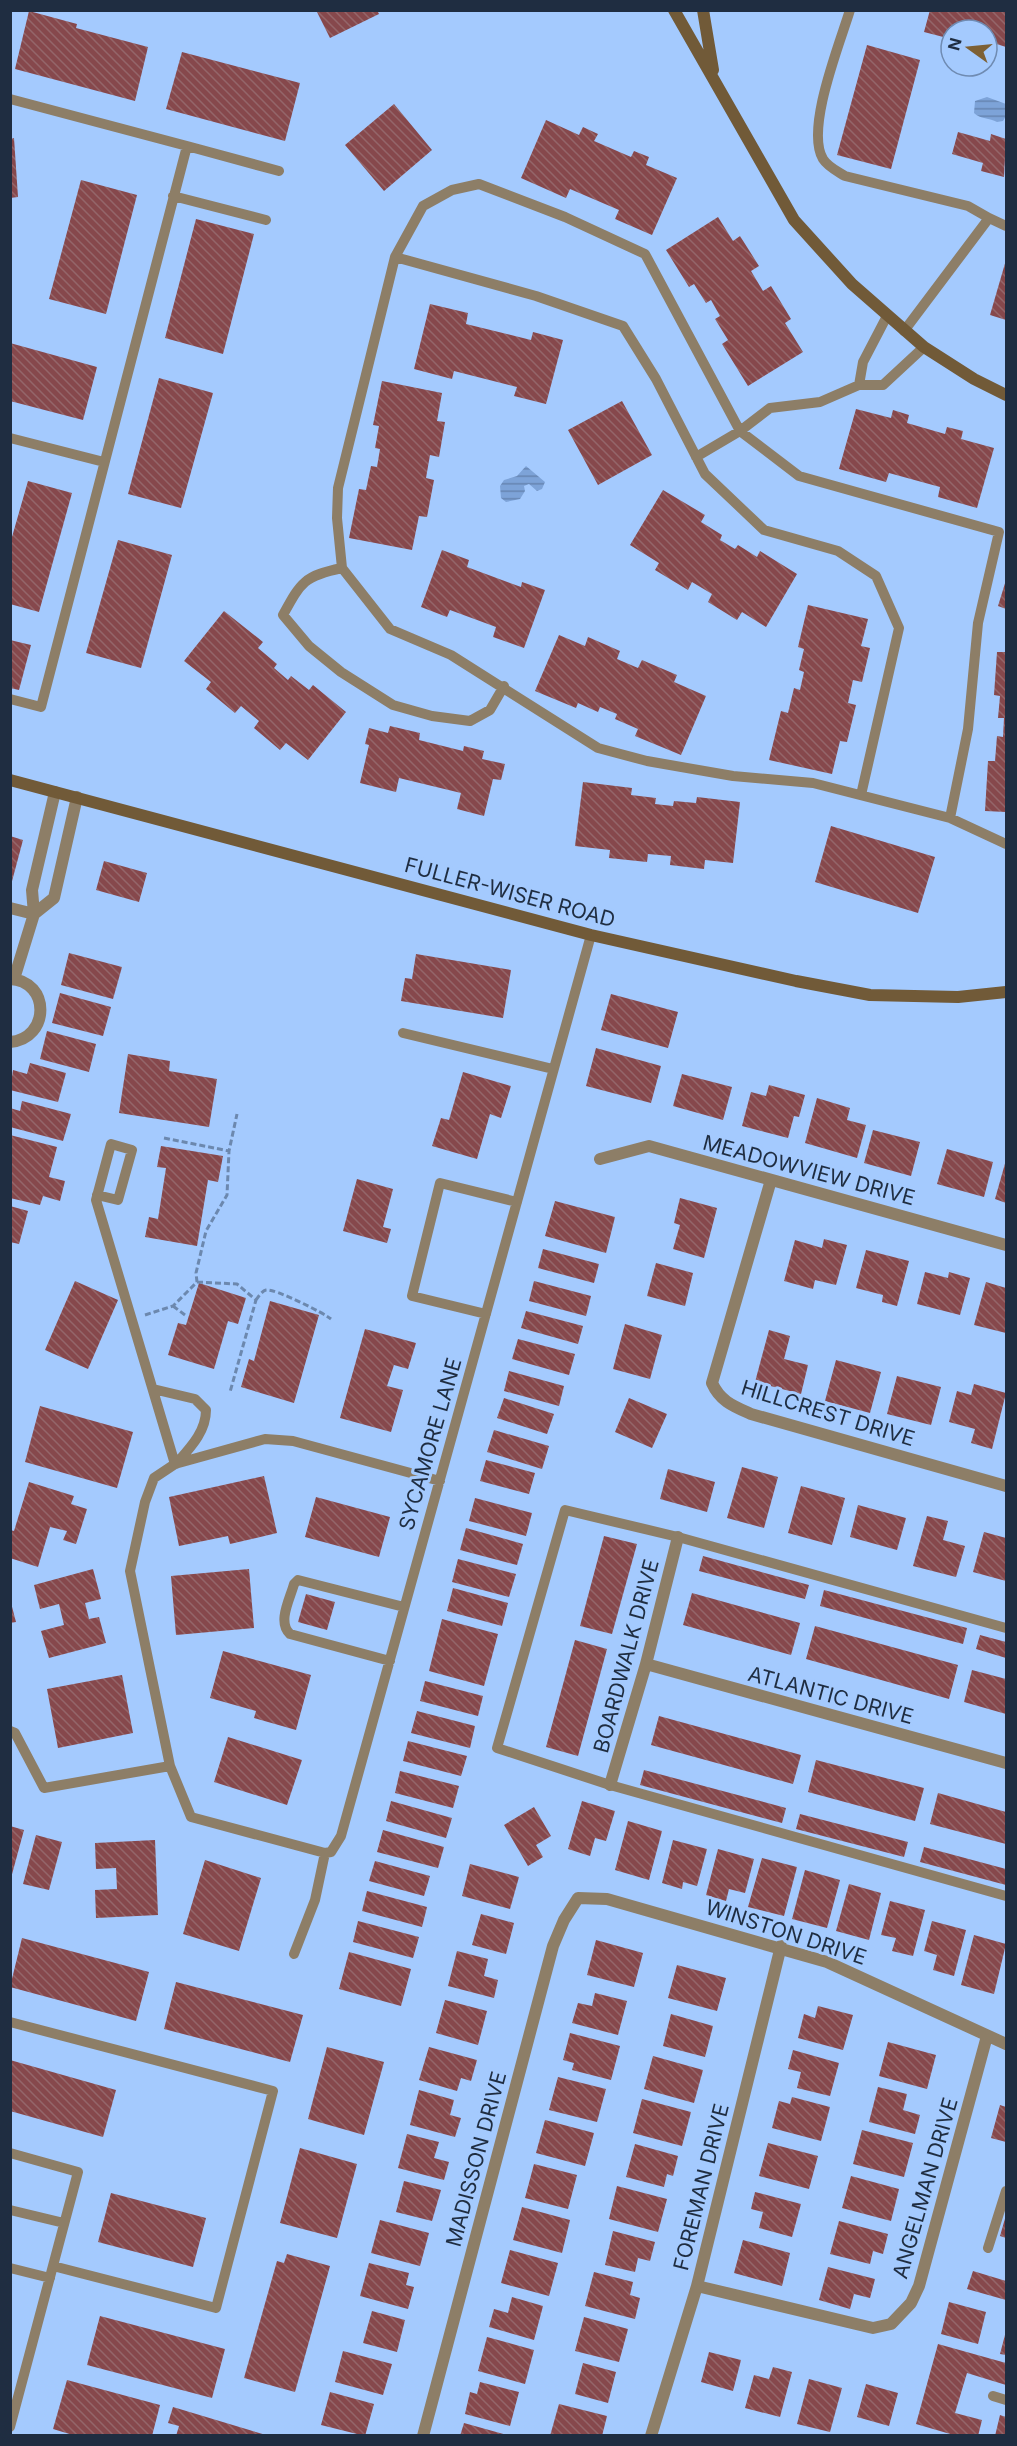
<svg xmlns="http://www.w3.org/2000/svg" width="1017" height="2446" viewBox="0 0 1017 2446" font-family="Inter,sans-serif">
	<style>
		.water { fill: url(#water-rules) }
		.building { fill: url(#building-back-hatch) }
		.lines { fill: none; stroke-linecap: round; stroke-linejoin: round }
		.path { stroke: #6c88ae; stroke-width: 3; stroke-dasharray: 6 3; stroke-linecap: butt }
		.lane { stroke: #8d7e67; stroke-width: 10 }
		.street { stroke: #8d7e67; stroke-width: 12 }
		.secondary { stroke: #715a38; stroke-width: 12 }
		.labels { text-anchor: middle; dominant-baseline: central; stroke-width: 6; stroke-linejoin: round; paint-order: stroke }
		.street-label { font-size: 21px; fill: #1f2d41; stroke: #a4cafe }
	</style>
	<defs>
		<pattern id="water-rules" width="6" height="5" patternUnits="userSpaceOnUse" patternTransform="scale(1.5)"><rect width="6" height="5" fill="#7da3d8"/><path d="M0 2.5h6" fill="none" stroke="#6685b1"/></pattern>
		<pattern id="building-back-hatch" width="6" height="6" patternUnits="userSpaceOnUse" patternTransform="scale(1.5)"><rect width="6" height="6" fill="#86484c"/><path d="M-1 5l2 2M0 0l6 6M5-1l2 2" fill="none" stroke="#94666a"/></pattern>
	</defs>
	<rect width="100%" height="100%" fill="#a4cafe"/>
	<path class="water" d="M987 97 1006 104V116L1003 121 997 122C990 118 980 119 974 113L975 101Z
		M526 466 545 482 542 489 537 491 529 484 524 486 525 491 520 499 506 502 501 498 500 486 504 480 517 476Z"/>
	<path class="building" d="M316 10H377L379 14 330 38Z
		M930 10H1006V47L987 41V30H951V39L924 32Z
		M29 11 77 24 76 28 148 47 135 101 15 69Z
		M867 45 920 60 891 169 837 155Z
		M182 52 300 83 285 141 166 109Z
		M394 104 432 150 384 191 345 145Z
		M546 120 579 135 583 127 598 134 594 141 631 157 634 151 649 157 646 165 677 178 652 235 615 219 619 210 570 189 566 198 521 178Z
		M958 132 990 141 991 134 1006 139 1004 177 981 171 983 163 952 154Z
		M14 138 18 197 10 198V139Z
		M81 180 137 195 106 314 49 299Z
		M718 217 733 241 740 236 759 266 751 271 763 291 771 286 791 319 785 323 803 352 748 386 722 344 728 340 715 319 720 316 711 300 706 303 694 284 689 287 666 250Z
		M196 219 254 234 223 354 165 338Z
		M1006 260V320L990 315Z
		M430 304 468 313 466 324 531 340 533 332 563 340 546 404 514 396 517 387 454 371 452 379 414 369Z
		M10 343 97 367 83 420 10 401Z
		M159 378 213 393 181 508 128 494Z
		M382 381 442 393 437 421 445 422 439 457 430 455 426 478 434 480 427 517 419 516 412 550 349 538 359 489 366 490 371 466 377 467 380 449 375 448 379 426 373 425Z
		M622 401 652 455 598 485 568 430Z
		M856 409 891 418 893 410 909 415 907 423 945 434 947 427 963 431 961 439 994 448 977 508 938 497 940 487 889 473 886 482 839 469Z
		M28 481 72 493 39 612 10 604V544Z
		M663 490 705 515 701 522 722 535 720 540 735 549 738 545 757 557 760 551 797 574 766 627 742 612 737 620 708 602 712 594 692 582 688 590 655 570 659 563 630 545Z
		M118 540 172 555 141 668 86 653Z
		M442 550 469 560 467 567 521 587 522 582 545 590 524 648 493 637 496 627 450 610 447 617 421 607Z
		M1006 580V609L998 606Z
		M808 605 868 619 861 646 870 648 862 682 853 680 848 703 856 705 847 742 840 741 832 774 769 760 781 711 788 713 794 688 800 690 804 672 799 670 804 649 798 647Z
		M224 611 263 642 258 648 277 664 274 668 288 680 291 676 309 690 313 685 346 712 308 760 286 743 280 750 254 728 259 721 241 706 235 713 206 689 211 682 184 661Z
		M559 635 585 646 588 637 620 651 617 659 638 668 642 660 677 675 674 682 706 696 681 755 635 736 638 729 615 719 617 714 600 707 598 712 578 703 576 708 535 691Z
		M10 640 31 645 19 690 10 688Z
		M997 652H1006V812L985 811 988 761H995L997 736 1003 737 1004 718H998L1000 696 994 695Z
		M390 726 420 733 419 740 463 751 464 746 484 751 482 759 505 764 501 780 493 779 484 816 457 809 461 793 399 778 396 792 360 783 369 745 365 744 369 728 388 733Z
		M583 782 632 788 631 795 656 798 655 804 673 806 674 801 696 803 697 797 740 802 733 863 705 860 704 869 670 865 671 856 648 854 647 862 609 858 610 850 575 846Z
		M831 826 935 857 918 913 815 882Z
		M10 836 23 840 11 885H10Z
		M104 861 147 873 139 902 96 890Z
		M69 953 122 967 113 999 61 985Z
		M416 954 511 970 503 1018 401 1001 405 978 412 979Z
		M60 993 111 1007 103 1036 52 1023Z
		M611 994 678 1012 668 1048 601 1030Z
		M47 1031 96 1044 89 1072 40 1059Z
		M596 1048 661 1066 651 1103 586 1086Z
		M128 1054 170 1061 169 1071 217 1079 209 1127 119 1113Z
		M30 1063 66 1073 58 1102 10 1090 13 1070 27 1074Z
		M463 1072 511 1086 501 1118 490 1114 477 1159 432 1146 441 1118 449 1120Z
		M682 1074 732 1087 723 1120 673 1106Z
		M769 1085 805 1095 799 1117 794 1116 788 1138 742 1126 751 1092 766 1096Z
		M817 1098 850 1108 847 1120 866 1125 857 1158 805 1143Z
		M22 1101 71 1114 63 1141 10 1127V1108L20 1111Z
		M873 1130 920 1142 911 1176 864 1163Z
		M10 1135 57 1147 49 1177 65 1181 60 1201 43 1196 40 1205 10 1198Z
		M161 1146 223 1156 218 1182 208 1180 197 1246 145 1237 149 1217 158 1219 166 1168 157 1167Z
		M947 1149 993 1162 984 1197 937 1184Z
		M1006 1160V1203L995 1199Z
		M357 1179 393 1189 383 1227 391 1229 387 1243 343 1231Z
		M680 1198 717 1208 704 1258 673 1249 680 1225 674 1223Z
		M555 1201 615 1217 606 1253 545 1236Z
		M10 1206 28 1211 19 1244 10 1242Z
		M824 1239 847 1245 836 1285 815 1280 813 1289 784 1281 795 1240 822 1248Z
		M543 1249 599 1264 594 1283 538 1268Z
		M866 1250 909 1261 897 1306 882 1302 883 1295 856 1288Z
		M656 1263 693 1273 685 1306 647 1296Z
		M925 1272 948 1278 949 1272 970 1278 960 1315 917 1304Z
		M75 1281 118 1300 88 1369 45 1350Z
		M534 1281 591 1296 586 1316 529 1301Z
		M986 1282 1006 1288V1333L974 1325Z
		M199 1283 246 1298 238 1324 228 1321 214 1369 168 1355 178 1323 186 1325Z
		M270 1301 319 1315 294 1403 241 1387 249 1359 254 1361Z
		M526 1311 583 1326 578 1344 521 1328Z
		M625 1324 662 1335 650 1379 613 1369Z
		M365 1329 416 1343 408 1369 394 1365 387 1386 403 1390 391 1432 340 1418Z
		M769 1330 790 1336 784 1359 808 1365 801 1394 755 1382Z
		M518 1339 575 1354 569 1375 512 1359Z
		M836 1360 881 1372 870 1413 825 1401Z
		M509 1371 564 1386 559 1406 504 1391Z
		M897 1376 941 1387 931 1425 887 1414Z
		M974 1384 1006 1393 992 1449 971 1443 975 1429 949 1422 957 1391 971 1395Z
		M504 1398 554 1414 547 1434 497 1418Z
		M629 1398 667 1414 652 1448 615 1432Z
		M40 1406 133 1432 117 1488 25 1462Z
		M494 1430 549 1446 542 1469 487 1452Z
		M486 1460 535 1473 529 1494 480 1481Z
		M742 1467 778 1477 764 1528 727 1518Z
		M668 1469 715 1482 707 1512 660 1499Z
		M264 1476 277 1533 230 1544 228 1536 179 1546 169 1497Z
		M29 1482 74 1496 71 1504 87 1509 76 1544 63 1540 67 1531 50 1527 38 1567 10 1558V1530L14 1531Z
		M801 1486 845 1498 832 1545 788 1533Z
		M316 1497 390 1517 379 1557 305 1537Z
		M475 1498 532 1513 526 1536 469 1521Z
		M858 1505 906 1518 897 1550 850 1537Z
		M927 1516 948 1521 943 1540 965 1546 956 1577 913 1566Z
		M466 1528 523 1544 517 1565 460 1550Z
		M984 1532 1006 1538V1581L973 1572Z
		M604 1536 637 1544 612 1634 580 1626Z
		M703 1556 809 1585 805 1599 699 1571Z
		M458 1559 516 1574 509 1597 452 1582Z
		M93 1569 101 1599 85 1603 89 1619 99 1617 106 1643 49 1658 41 1631 64 1625 59 1604 40 1609 34 1585Z
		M249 1569 254 1628 176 1635 171 1576Z
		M453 1588 508 1603 502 1626 447 1611Z
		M824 1590 967 1628 963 1644 820 1606Z
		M692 1593 800 1623 791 1655 683 1625Z
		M306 1594 335 1602 327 1630 298 1622Z
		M10 1599 16 1622 10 1623Z
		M442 1619 498 1634 484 1686 429 1671Z
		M815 1626 958 1665 949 1699 806 1659Z
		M980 1635 1006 1642V1658L976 1649Z
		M575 1640 607 1649 578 1756 546 1747Z
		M223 1651 311 1675 296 1730 254 1718 256 1711 210 1698Z
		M972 1670 1006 1679V1714L964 1702Z
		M122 1675 133 1733 58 1748 47 1689Z
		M425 1681 483 1696 478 1716 420 1701Z
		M417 1711 475 1726 470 1748 411 1733Z
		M659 1716 801 1755 793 1784 651 1745Z
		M228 1737 302 1760 287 1805 214 1782Z
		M408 1741 467 1756 461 1776 403 1761Z
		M816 1760 924 1788 915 1821 808 1792Z
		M644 1770 786 1808 782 1823 640 1785Z
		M400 1771 459 1786 453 1808 395 1793Z
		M938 1793 1006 1812V1844L930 1824Z
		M391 1801 452 1818 446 1838 386 1821Z
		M582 1801 615 1811 606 1841 595 1838 590 1856 568 1849Z
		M534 1807 551 1836 536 1845 543 1857 528 1866 504 1825Z
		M800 1814 908 1842 904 1857 796 1829Z
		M628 1821 662 1831 649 1880 615 1870Z
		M10 1826 24 1830 11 1878H10Z
		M383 1830 444 1847 438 1868 377 1852Z
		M36 1835 62 1842 49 1890 23 1884Z
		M155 1840 158 1915 96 1918 95 1890 117 1889 116 1868 96 1869 95 1843Z
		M673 1840 707 1849 697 1886 683 1882 682 1889 662 1883Z
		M924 1847 1006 1869V1885L920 1862Z
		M718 1849 754 1859 745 1893 729 1889 726 1901 706 1895Z
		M762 1858 797 1867 784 1916 748 1907Z
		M205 1860 261 1878 239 1951 183 1934Z
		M375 1861 430 1876 424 1896 369 1881Z
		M470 1864 519 1877 510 1909 462 1896Z
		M805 1870 840 1880 827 1928 792 1919Z
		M849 1884 881 1893 869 1940 836 1931Z
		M367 1891 427 1907 422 1927 362 1911Z
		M890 1901 925 1910 913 1956 892 1951 896 1938 881 1935Z
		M481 1914 514 1923 506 1954 472 1945Z
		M358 1921 419 1937 413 1958 353 1942Z
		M932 1921 966 1930 954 1976 933 1970 937 1955 924 1951Z
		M974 1935 1006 1944 994 1994 961 1985Z
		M22 1938 149 1972 136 2021 10 1987Z
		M596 1940 643 1953 634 1987 587 1975Z
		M457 1951 488 1959 484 1976 498 1980 494 1998 448 1986Z
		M349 1952 411 1969 401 2006 339 1989Z
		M677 1965 726 1978 717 2011 668 1998Z
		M176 1982 303 2015 290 2062 164 2029Z
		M595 1993 627 2001 618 2035 572 2023 578 2003 592 2006Z
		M445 2000 487 2011 478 2045 436 2033Z
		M818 2006 853 2015 843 2050 798 2038 804 2014 815 2018Z
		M671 2014 713 2026 705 2057 663 2046Z
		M570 2033 620 2046 611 2080 572 2070 574 2063 563 2060Z
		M888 2042 936 2055 927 2089 879 2076Z
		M327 2047 384 2062 364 2135 308 2119Z
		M429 2047 477 2060 471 2081 461 2078 457 2091 419 2080Z
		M793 2050 839 2063 830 2096 797 2088 801 2072 788 2069Z
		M653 2056 703 2070 694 2103 644 2089Z
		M10 2060 116 2090 103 2137 10 2111Z
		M558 2077 606 2089 597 2122 549 2110Z
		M878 2087 907 2094 903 2110 920 2115 915 2134 869 2122Z
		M419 2090 454 2100 450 2115 461 2118 455 2137 410 2125Z
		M792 2097 830 2107 821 2141 772 2128 779 2101 790 2104Z
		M642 2099 691 2112 682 2146 633 2133Z
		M1000 2105 1006 2107V2142L991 2138Z
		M545 2120 594 2133 585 2166 536 2153Z
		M862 2130 913 2143 904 2177 853 2164Z
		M407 2134 439 2142 434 2158 449 2162 444 2180 398 2168Z
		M768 2143 818 2156 809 2189 759 2176Z
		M635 2144 678 2156 673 2176 667 2174 664 2187 626 2177Z
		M300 2148 357 2164 337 2238 280 2223Z
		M534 2164 577 2175 568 2209 525 2198Z
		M851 2176 899 2189 891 2221 842 2208Z
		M404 2181 441 2190 432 2221 396 2212Z
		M617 2186 667 2199 658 2232 609 2219Z
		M755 2192 801 2204 792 2237 759 2228 763 2212 751 2209Z
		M111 2193 206 2218 193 2267 98 2242Z
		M522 2207 570 2220 562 2253 513 2240Z
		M1006 2215V2238L1000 2236Z
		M380 2220 429 2233 420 2266 371 2253Z
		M839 2221 888 2234 883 2254 873 2251 870 2264 830 2254Z
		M613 2231 655 2242 650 2261 638 2258 635 2272 605 2265Z
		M743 2240 790 2253 782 2286 734 2273Z
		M510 2250 558 2263 549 2296 501 2283Z
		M287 2254 330 2266 295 2392 244 2378 277 2261 284 2263Z
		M369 2263 409 2273 406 2285 414 2287 408 2309 360 2296Z
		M828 2267 875 2279 870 2298 854 2294 850 2309 819 2300Z
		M973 2271 1006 2281V2300L967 2289Z
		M594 2272 633 2282 630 2295 640 2298 635 2319 585 2306Z
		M512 2297 543 2306 534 2340 489 2327 494 2309 508 2313Z
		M949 2302 986 2312 978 2344 941 2334Z
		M372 2311 405 2320 397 2352 363 2343Z
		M100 2316 225 2349 212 2398 87 2365Z
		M584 2317 628 2329 619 2362 575 2351Z
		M1006 2331V2355L1000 2354Z
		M487 2337 534 2350 525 2384 478 2371Z
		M938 2344 1006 2363V2385L967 2373 955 2413 982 2420 978 2436H957L916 2424Z
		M343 2351 392 2364 383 2395 335 2382Z
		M709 2352 741 2360 733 2391 701 2382Z
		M583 2363 616 2372 608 2403 575 2394Z
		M773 2367 792 2372 780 2417 745 2408 754 2375 769 2379Z
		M809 2379 842 2388 830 2432 797 2424Z
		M67 2380 160 2405 152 2436H76L53 2429Z
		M480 2382 519 2392 510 2426 465 2414 470 2392 477 2394Z
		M866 2384 898 2393 889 2426 857 2417Z
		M330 2392 374 2404 365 2436 321 2425Z
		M559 2404 607 2416 602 2436H550Z
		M173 2407 266 2435V2436H176L179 2426 168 2423Z
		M1000 2415 1006 2417V2436H995Z
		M464 2423 507 2435V2436H460Z"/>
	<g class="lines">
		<path class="path" d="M164 1138 229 1151
			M197 1282 237 1284 256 1300 230 1392
			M256 1300C258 1297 262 1291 266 1290 274 1288 324 1313 331 1319
			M173 1306 185 1315
			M145 1315 173 1306 197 1282 196 1273 206 1231 227 1195 229 1151 237 1114"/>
		<path class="lane" d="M850 10C840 43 805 129 823 159 828 167 837 171 845 176L968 206 989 218
			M10 99 187 146 41 707 10 699
			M187 146 279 171
			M173 196 266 220
			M395 257 536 296 623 326 656 379 705 474 764 530 838 551 876 576 899 628 861 795
			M904 331 989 218 1006 226
			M859 385 863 362 887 316
			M10 438 104 462
			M696 457 740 431 770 408 820 402 859 385H883L924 347
			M342 568C304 576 301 582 283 615L309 646 341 672 393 705 432 716 470 721 490 710 504 686
			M950 818 968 729 978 623 999 532 799 476 740 431 645 254 565 217 479 184 452 190 423 206 395 257 338 488 337 518 342 568 390 629 451 655 598 748 647 761 733 776 813 783 950 818 1006 844
			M403 1033 553 1069
			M97 1195 118 1200 132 1150 111 1144 96 1200 175 1464
			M486 1314 412 1296 440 1183 517 1202
			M153 1389 195 1399 206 1410C206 1432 190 1448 176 1464
			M1006 1628 678 1537 565 1510 497 1748 610 1785 1006 1896
			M390 1661 290 1634C277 1622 290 1599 294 1584L298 1580 404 1607
			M10 1731 15 1733 44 1788 170 1766 191 1817 325 1853
			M170 1766 130 1571 145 1502 154 1478 175 1464 265 1439 293 1441 440 1481
			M325 1853 331 1852 341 1836 591 935
			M294 1954 315 1900 325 1853
			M10 2022 273 2091 216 2308 53 2266
			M10 2153 78 2172 10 2427
			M10 2210 64 2223
			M988 2248 1006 2191
			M10 2268 50 2278
			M993 2396 1006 2400"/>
		<path class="street" d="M10 908 34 914
			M34 914 54 898 77 797
			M10 979C51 981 50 1039 10 1042
			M14 979 34 914 32 890 55 792
			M600 1159 649 1146 1006 1245
			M771 1180 712 1383C720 1401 733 1406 751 1414L1006 1486
			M646 1664 1006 1763
			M610 1785 646 1664 678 1537
			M697 2286 873 2328 891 2324 911 2303 919 2286 987 2036
			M423 2436 553 1946 564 1920 578 1898 607 1899 827 1962 1006 2044
			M651 2436 697 2286 781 1946"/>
		<path class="secondary" d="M674 10 794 220 852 284 924 347 974 379 1006 395
			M703 10 713 70
			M10 780 591 935 796 981 870 995 958 997 1006 992"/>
	</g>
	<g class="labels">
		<g class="street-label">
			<text transform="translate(510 892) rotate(15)">FULLER-WISER ROAD</text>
			<text transform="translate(809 1170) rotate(15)">MEADOWVIEW DRIVE</text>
			<text transform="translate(828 1413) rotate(17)">HILLCREST DRIVE</text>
			<text transform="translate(430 1444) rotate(-74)">SYCAMORE LANE</text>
			<text transform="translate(626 1656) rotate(-75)">BOARDWALK DRIVE</text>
			<text transform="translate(831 1695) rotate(15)">ATLANTIC DRIVE</text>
			<text transform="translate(786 1932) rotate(18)">WINSTON DRIVE</text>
			<text transform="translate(476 2159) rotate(-75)">MADISSON DRIVE</text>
			<text transform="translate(701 2187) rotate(-76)">FOREMAN DRIVE</text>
			<text transform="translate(925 2188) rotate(-74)">ANGELMAN DRIVE</text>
		</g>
	</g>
	<rect width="1017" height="2446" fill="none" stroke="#1f2d41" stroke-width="24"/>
	<g transform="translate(969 48) rotate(285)"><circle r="28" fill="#a4cafe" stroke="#6f8bb2" stroke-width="1.5"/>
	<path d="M0-4.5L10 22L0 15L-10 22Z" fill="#7d6034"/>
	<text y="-9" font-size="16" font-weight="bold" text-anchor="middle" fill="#1f2d41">N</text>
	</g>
</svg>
